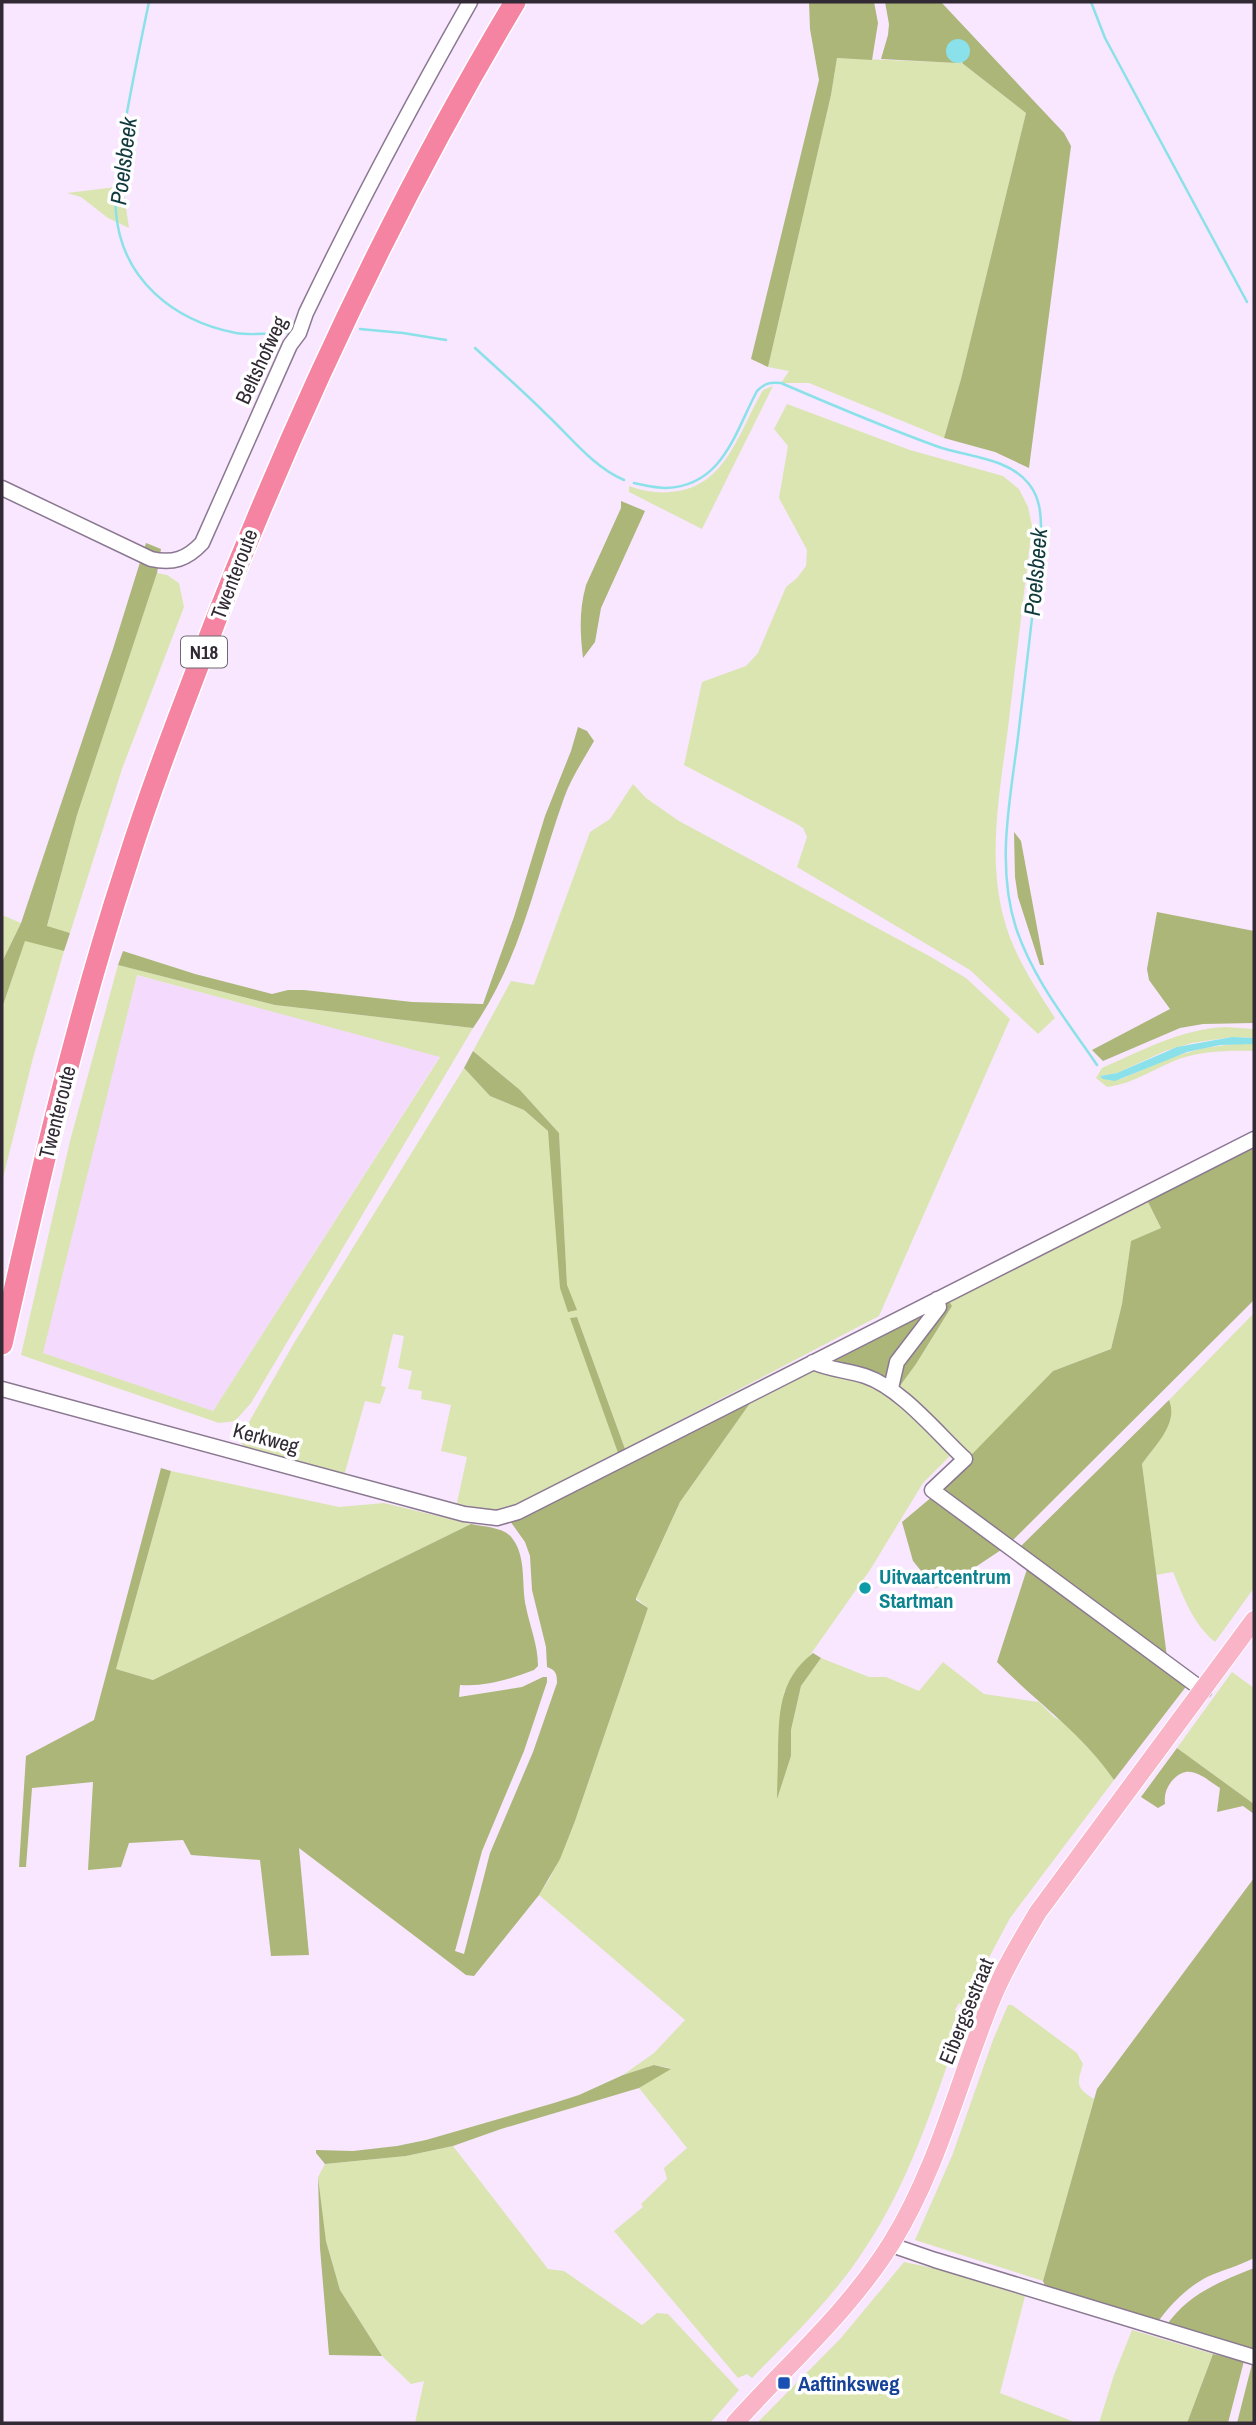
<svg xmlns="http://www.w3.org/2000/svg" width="1256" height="2425" viewBox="0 0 1256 2425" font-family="'Archivo Narrow',sans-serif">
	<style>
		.built { fill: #f4dbfd }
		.green { fill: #dbe5b2; fill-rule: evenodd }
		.forest { fill: #abb678 }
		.water { fill: #8be1e9 }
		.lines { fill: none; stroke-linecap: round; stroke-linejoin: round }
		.stream { stroke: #8be1e9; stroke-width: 2.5 }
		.minor-casing { stroke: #8b7992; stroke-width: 17 }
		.major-casing { stroke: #fff; stroke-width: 20 }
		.highway-casing { stroke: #fff; stroke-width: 24 }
		.minor { stroke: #fff; stroke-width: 14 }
		.major { stroke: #f9b5c7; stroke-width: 18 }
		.highway { stroke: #f584a2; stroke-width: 21 }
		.culture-dot { fill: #0f9aa8; stroke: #fff; stroke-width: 2.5 }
		.transit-dot { fill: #1a4fb4; stroke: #fff; stroke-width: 2.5 }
		.labels { text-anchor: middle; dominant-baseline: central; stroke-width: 7; stroke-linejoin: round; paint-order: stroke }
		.shield { fill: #fff; stroke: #6f6970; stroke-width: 2 }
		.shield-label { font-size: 19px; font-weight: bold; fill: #312933 }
		.street-label { font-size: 21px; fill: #312933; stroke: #fff }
		.culture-label { font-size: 21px; font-weight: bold; fill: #0d838f; stroke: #fff; text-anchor: start }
		.transit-label { font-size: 21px; font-weight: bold; fill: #164399; stroke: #fff; text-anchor: start }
		.water-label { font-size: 23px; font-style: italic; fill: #103a3e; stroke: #fff }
	</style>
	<rect width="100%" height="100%" fill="#f8e7fe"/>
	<path class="built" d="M136 975 440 1056 213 1411 42 1354Z"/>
	<path class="green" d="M837 58 962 63 1026 113 961 379 944 438 809 383H781L789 371 768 367 831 95Z
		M116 187 124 194 129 228 108 218 81 197 67 193Z
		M773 386 702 529 629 492V486C645 492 662 494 678 491 727 484 741 427 763 390Z
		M787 404 910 450 1003 476 1019 489 1028 507 1032 526C1024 593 1016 660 1008 728 1000 791 987 856 1004 919 1013 954 1035 987 1055 1018L1038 1034 970 970 797 867 807 837 803 828 795 823 684 765 702 682 746 666 758 653 786 587 797 578 806 566 807 550 779 498 788 446 774 429Z
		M157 573 167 575 179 583 184 607 122 769 70 933 47 927 77 815Z
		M633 784 646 798 679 821 931 957 966 978 1010 1019 879 1316 625 1449 577 1317 571 1318 618 1453 494 1516 456 1507 467 1457 441 1451 451 1405 421 1399 422 1391 408 1389 412 1371 398 1368 404 1336 393 1334 381 1386 386 1387 380 1404 365 1401 344 1476 245 1448 240 1441 245 1429 294 1343 464 1068 490 1096 524 1110 548 1131 567 1285 559 1133 520 1090 473 1051 511 981 534 985 590 832 610 819Z
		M2 915 21 923 2 962Z
		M25 940 64 951 33 1058 2 1182V1008Z
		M118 965 275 1005 473 1028 251 1403 235 1421 219 1423 21 1355 70 1141ZM137 975 440 1057 213 1411 43 1353Z
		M1226 1027 1254 1029V1038L1232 1037 1192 1043 1165 1051 1117 1073 1100 1076 1121 1079 1172 1057 1204 1048 1234 1044H1254V1051C1228 1050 1203 1051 1179 1059 1155 1068 1133 1084 1107 1087L1096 1078 1102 1068C1143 1050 1181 1029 1226 1027Z
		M1148 1202 1161 1228 1131 1242 1122 1304 1111 1349 1053 1371 969 1459 897 1390 916 1364 952 1306 940 1303Z
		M1254 1313V1588L1215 1642C1193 1624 1184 1598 1173 1572L1156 1575 1142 1464C1154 1447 1178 1423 1169 1400Z
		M811 1369 865 1380 886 1389 952 1454 923 1483 870 1570 784 1692 777 1797 791 1756V1730L801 1686 821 1658 869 1677H886L919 1691 943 1662 984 1694 1039 1702 1054 1717 1066 1724 1105 1766 1114 1780 1010 1918 984 1967 968 2009 959 2003 955 2010 964 2016C936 2096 912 2179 864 2250 833 2298 791 2338 752 2378L747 2374 738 2378 614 2231 643 2207 641 2204 667 2179 664 2168 687 2148 639 2088 670 2068 654 2065 623 2075 654 2053 685 2020 539 1895 550 1878 575 1821 648 1608 636 1598 680 1502 753 1399Z
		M171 1471 339 1507 384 1503 471 1524 153 1680 116 1669Z
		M1232 1672 1254 1688V1804L1177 1748Z
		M1008 2005H1012L1077 2053 1083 2064C1078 2082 1074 2087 1094 2099L1043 2281 915 2240 952 2156 993 2040Z
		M453 2146 548 2269 564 2271 642 2325 657 2313 668 2314 739 2390 710 2423H415L424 2381 411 2384 382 2356 340 2290 326 2241 318 2177 325 2164 406 2156Z
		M904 2262 938 2269 1025 2296 1000 2393 1077 2423H757L841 2338Z
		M1132 2330 1213 2354 1187 2423H1099L1114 2375Z"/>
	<path class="forest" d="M809 2H874L878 23 872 60 837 58 831 95 768 367 751 359 819 80 810 29Z
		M885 2H941L1064 133 1071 146 1029 468 995 452 944 438 961 379 1026 113 962 63 969 52 950 58 957 63 881 59 888 35 889 24Z
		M621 501 645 511 601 608 595 642 583 658C580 632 579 610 586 585L621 508Z
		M146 543 161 549 157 573 77 815 47 926 70 933 64 951 25 941 2 1008V962L21 923 113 649Z
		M578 727 587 731 594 741C584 759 571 778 564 798 536 876 521 960 473 1028L275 1005 118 965 123 951 195 974 272 994 288 990H304L412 1002 483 1004 514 917 545 816 571 751Z
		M1014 832 1021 841 1044 965H1040L1018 897 1015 877Z
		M1157 912 1254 931V1023L1203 1024 1180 1028 1103 1061 1092 1050 1170 1009 1149 980 1147 969Z
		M473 1051 520 1090 559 1133 567 1285 577 1310 568 1312 560 1288 548 1131 524 1110 490 1096 464 1068Z
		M1254 1144V1300L1011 1542 938 1489 1053 1371 1111 1349 1122 1304 1131 1241 1161 1228 1148 1202 1179 1183Z
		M940 1303H950L952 1306 916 1364 897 1390 901 1366Z
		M928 1309 887 1384 824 1363Z
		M577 1317 625 1449 618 1453 570 1318Z
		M753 1399 680 1502 636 1598V1600L648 1608 575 1821 560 1859 539 1895 474 1976 466 1975 299 1848 309 1955 271 1956 260 1860 191 1855 183 1840 129 1843 121 1867 88 1870 93 1782 32 1788 26 1867H19L26 1756 94 1720 161 1468 171 1471 116 1669 153 1680 471 1524C484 1527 504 1527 512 1538 527 1557 521 1585 526 1607 530 1627 538 1645 538 1666L534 1670C510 1679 486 1687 460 1685L459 1697 522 1687 543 1677H547V1682L524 1751 482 1851 455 1951 464 1954 490 1853 533 1752 557 1683C557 1674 556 1670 547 1667L546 1647 532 1590 530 1556 525 1542 510 1521Z
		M1169 1400C1179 1424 1154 1446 1142 1464L1167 1657 1019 1548Z
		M933 1496 1004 1548 959 1578 935 1588 913 1561 902 1522Z
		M1028 1566 1188 1684 1114 1780C1083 1734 1036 1702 997 1662Z
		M813 1653 821 1658 801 1686 791 1730V1756L777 1799C777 1784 778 1769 778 1754 779 1715 778 1680 813 1653Z
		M1177 1748 1254 1804V1814L1243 1806 1217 1812 1220 1788C1203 1777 1188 1761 1171 1782 1166 1789 1164 1795 1165 1804L1158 1808 1141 1797Z
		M1254 1878V2258C1239 2266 1222 2270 1207 2277 1186 2288 1170 2305 1157 2323L1046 2288 1043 2281 1097 2089Z
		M654 2065 671 2069 639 2088 501 2129 453 2146 406 2156 325 2164 316 2153V2150L353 2151 397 2146 426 2140 554 2103 579 2095 623 2075Z
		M318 2177 326 2241 340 2290 382 2356 329 2355 320 2248Z
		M1254 2268V2353L1166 2326C1188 2294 1219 2282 1254 2268Z
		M1213 2354 1244 2361 1228 2423H1187Z
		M1252 2364H1254V2423H1237Z"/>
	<path class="water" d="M946 51a12 12 0 1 1 24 0a12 12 0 1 1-24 0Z
		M1232 1037 1254 1038V1044L1220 1045 1187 1052 1115 1081 1103 1079 1100 1076 1117 1073 1177 1047Z"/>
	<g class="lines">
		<path class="stream" d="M149 2C141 40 133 79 126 118 121 149 114 181 116 213 122 280 174 321 236 333 254 336 272 333 290 332
			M1091 2 1105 38 1247 302
			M360 329 403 333 446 340
			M475 348C499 370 523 391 546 414 571 437 592 466 624 480
			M634 483C644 485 656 488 666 488 723 486 735 432 757 391 765 383 770 382 781 383 832 405 884 427 936 446 966 457 1008 457 1029 484 1040 498 1041 514 1041 530 1035 600 1026 668 1018 737 1010 801 996 865 1016 928 1033 979 1067 1021 1097 1065"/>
		<g class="minor-casing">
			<path id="minor" d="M2 488 151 559C173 564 187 559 202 543L290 345 299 333 306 313C357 207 412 104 470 2
				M813 1362C829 1370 848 1370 865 1376 901 1388 937 1433 965 1459L932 1490 1204 1691
				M891 1388 897 1362 939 1307 937 1299
				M2 1389 464 1514 497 1518 518 1512 1254 1139
				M891 2243 900 2248 935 2260 1254 2357"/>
		</g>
		<g class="major-casing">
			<path id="major" d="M735 2423C788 2364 850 2310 892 2242 939 2166 959 2078 993 1996 1005 1967 1022 1939 1038 1912L1254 1620"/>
		</g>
		<g class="highway-casing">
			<path id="highway" d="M2 1344C38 1184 75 1023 126 867 152 784 184 703 215 622 299 408 397 199 515 2"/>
		</g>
		<use href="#minor" class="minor"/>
		<use href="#major" class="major"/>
		<use href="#highway" class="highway"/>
	</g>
	<circle class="culture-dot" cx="865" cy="1588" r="7"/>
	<rect class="transit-dot" x="777" y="2376" width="14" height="14" rx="3.5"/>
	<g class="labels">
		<rect class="shield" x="181" y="636.5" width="46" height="31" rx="5"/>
		<g class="shield-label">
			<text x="204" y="652">N18</text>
		</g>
		<g class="street-label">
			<text transform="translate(261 360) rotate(-65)">Beltshofweg</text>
			<text transform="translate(234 574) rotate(-69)">Twenteroute</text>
			<text transform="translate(57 1112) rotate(-76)">Twenteroute</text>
			<text transform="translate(266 1438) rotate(15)">Kerkweg</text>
			<text transform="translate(966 2011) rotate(-68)">Eibergsestraat</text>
		</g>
		<g class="culture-label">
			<text x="879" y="1576">Uitvaartcentrum<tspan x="879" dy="24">Startman</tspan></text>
		</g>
		<g class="transit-label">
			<text x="798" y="2383">Aaftinksweg</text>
		</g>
		<g class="water-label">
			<text transform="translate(123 161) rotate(-83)">Poelsbeek</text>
			<text transform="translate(1035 572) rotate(-85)">Poelsbeek</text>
		</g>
	</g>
	<rect width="1256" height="2425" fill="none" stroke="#312933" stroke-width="7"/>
</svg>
